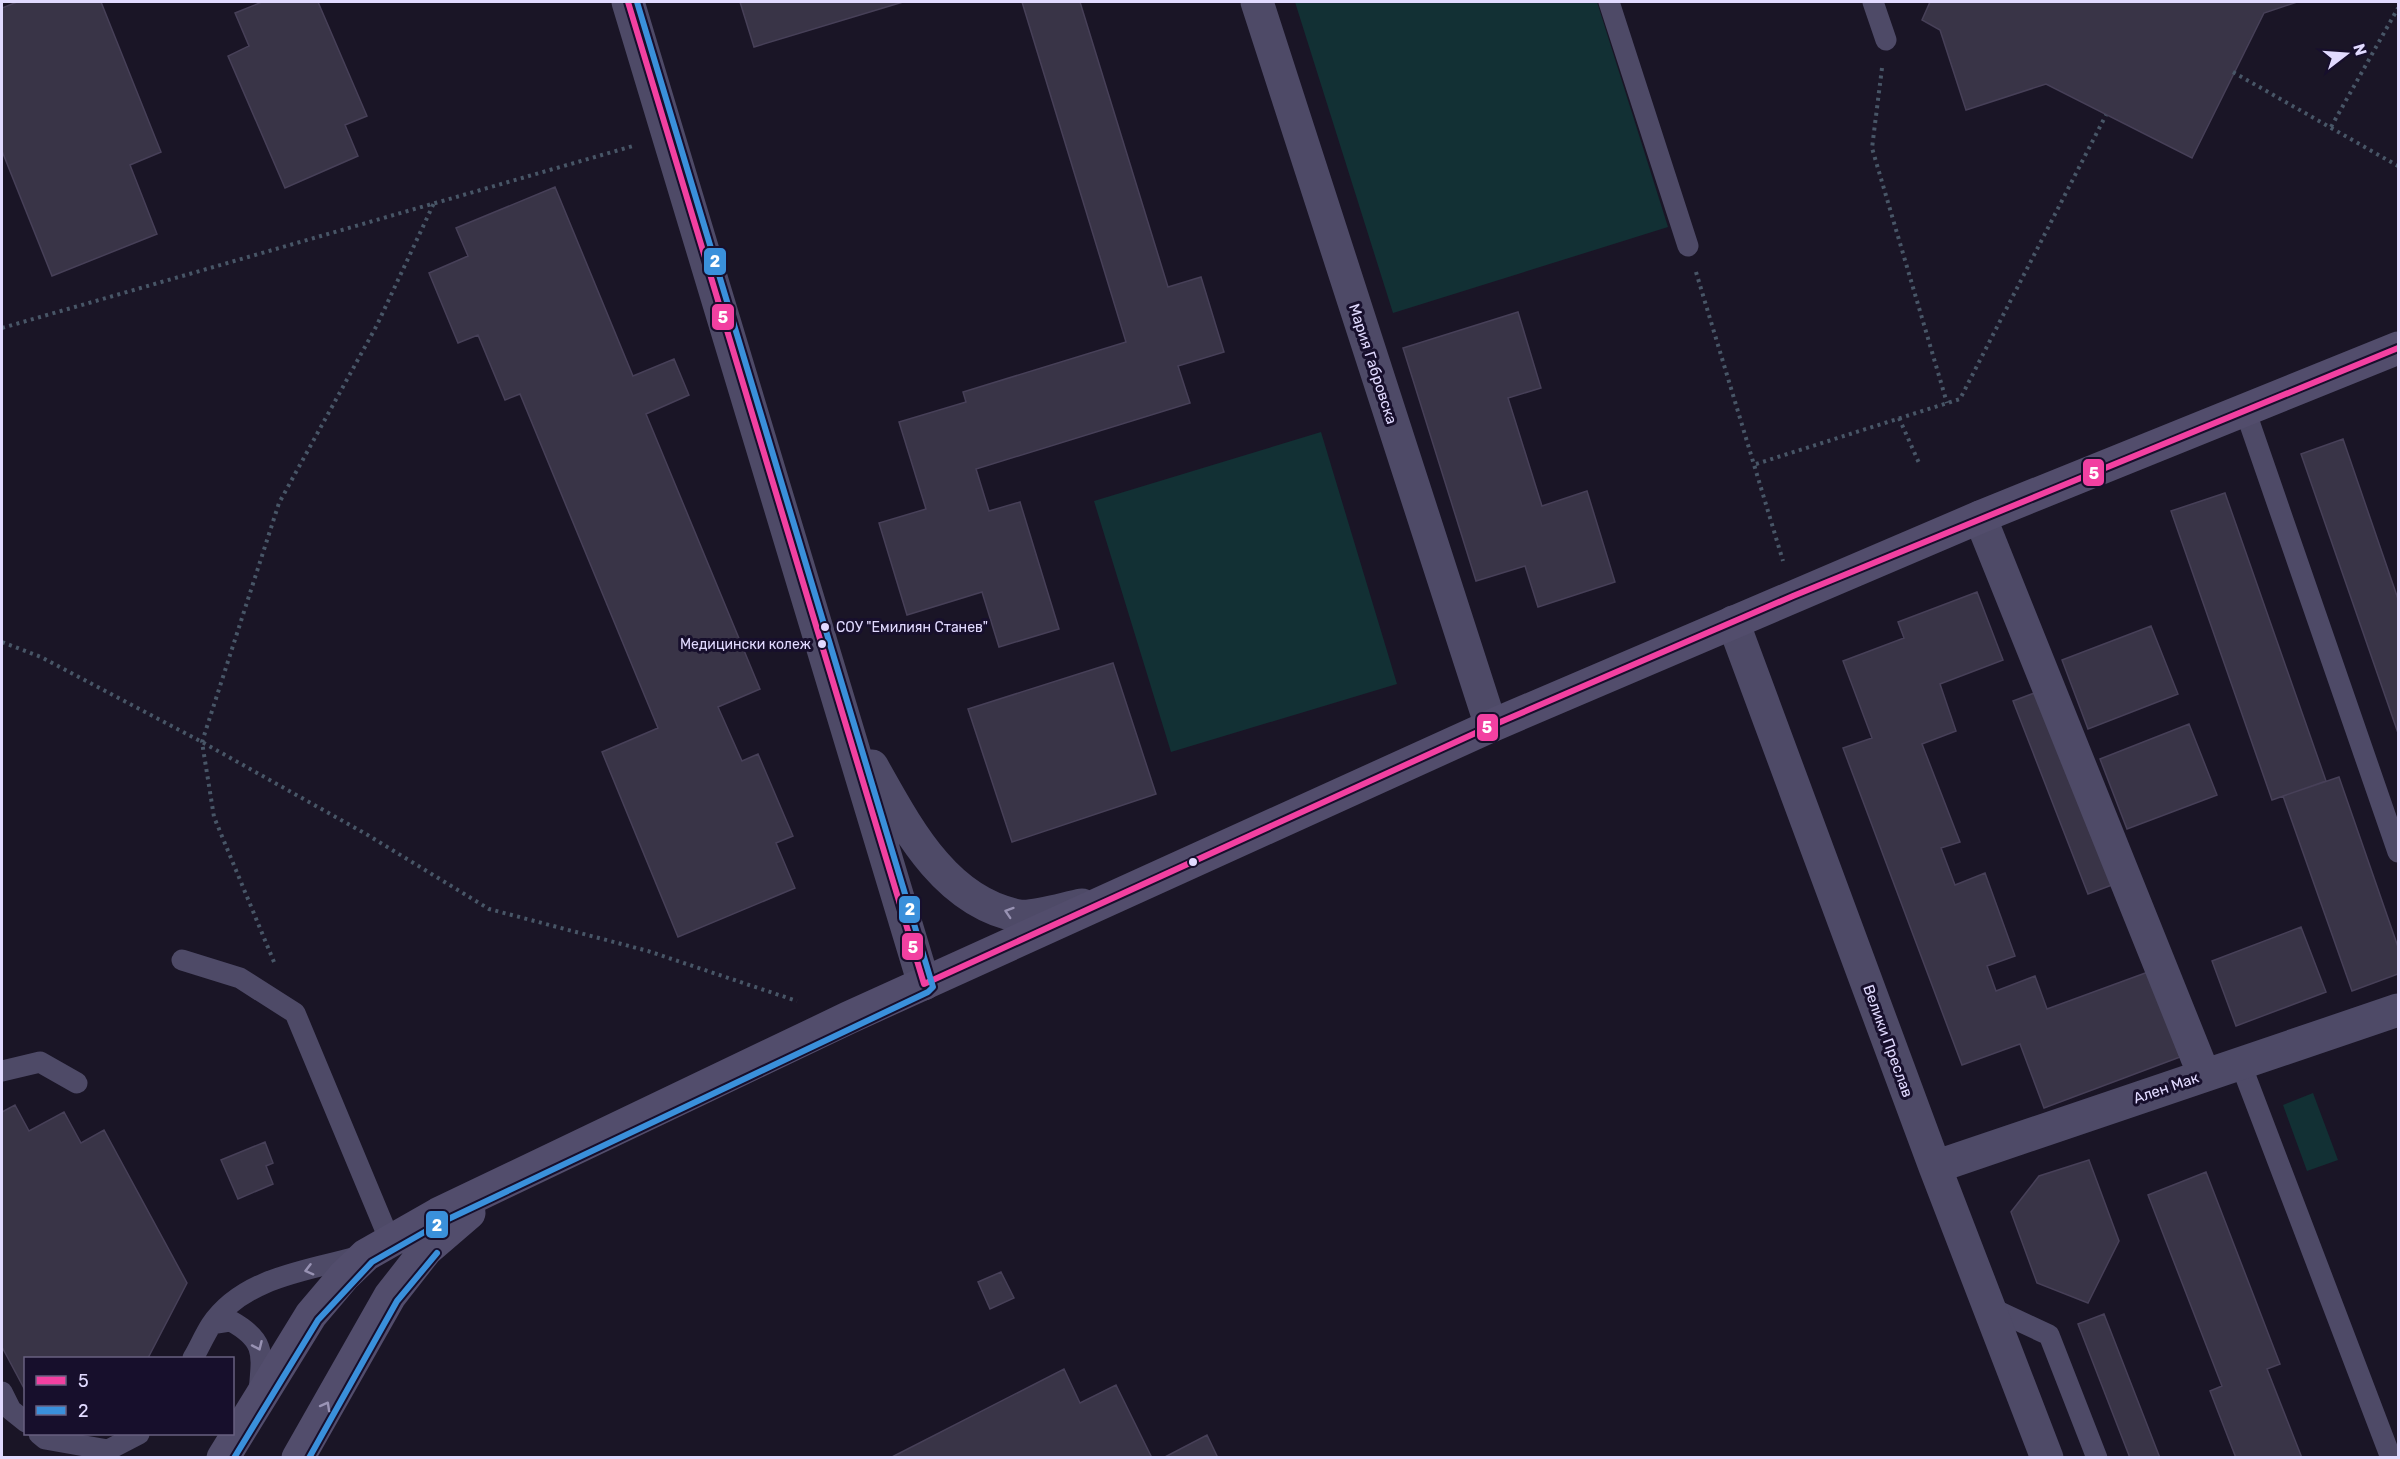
<svg xmlns="http://www.w3.org/2000/svg" width="2400" height="1459" viewBox="0 0 2400 1459" font-family="Rubik,sans-serif">
	<style>
		.green { fill: #123034 }
		.building { fill: #393447; stroke: #474058; stroke-width: 1.5 }
		.lines { fill: none; stroke-linecap: round; stroke-linejoin: round }
		.path { stroke: #485667; stroke-width: 4; stroke-dasharray: 3 4.5; stroke-linecap: butt }
		.lane { stroke: #4e4a67; stroke-width: 21 }
		.street { stroke: #4e4a67; stroke-width: 33 }
		.secondary { stroke: #524d6c; stroke-width: 33 }
		.bus-1-casing { stroke: #170f2c; stroke-width: 10 }
		.bus-2-casing { stroke: #170f2c; stroke-width: 10 }
		.bus-1 { stroke: #f240a1; stroke-width: 6 }
		.bus-2 { stroke: #3a90db; stroke-width: 6 }
		.oneway { stroke: #9892b3 }
		.oneway2 { stroke: #9a94b6 }
		.bus-dot { fill: #e1daff; stroke: #170f2c; stroke-width: 2 }
		.labels { text-anchor: middle; dominant-baseline: central; stroke-width: 6; stroke-linejoin: round; paint-order: stroke }
		.bus-label { font-size: 14px; fill: #e1daff; stroke: #170f2c; text-anchor: start }
		.street-label { font-size: 15px; fill: #e1daff; stroke: #170f2c }
		.line-badge { stroke: #170f2c; stroke-width: 2 }
		.badge-label { font-size: 16px; text-anchor: middle; font-weight: bold; fill: #fff }
	</style>
	<rect width="100%" height="100%" fill="#1a1526"/>
	<path class="green" d="M1295 2H1597L1668 227 1393 313Z
		M1321 432 1397 684 1171 752 1094 501Z
		M2313 1093 2338 1160 2307 1171 2283 1105Z"/>
	<path class="building" d="M17 2H101L161 152 130 165 157 234 52 276 2 151V8Z
		M262 2H318L367 116 345 125 358 156 285 188 228 56 249 46 235 13Z
		M740 2H903L754 47Z
		M1022 2H1080L1168 287 1201 277 1224 352 1178 366 1190 403 976 469 989 511 1020 502 1059 629 999 647 982 592 907 615 879 523 926 509 899 422 966 402 963 392 1126 342Z
		M1930 2H2297L2264 13 2192 158 2046 84 1966 110 1940 30 1922 20Z
		M555 187 633 376 674 359 689 395 646 414 760 689 718 707 742 761 758 754 793 836 776 843 795 888 678 937 602 752 658 728 520 394 505 400 478 335 458 343 429 273 468 256 456 228Z
		M1518 312 1541 388 1508 398 1542 506 1587 491 1615 582 1538 607 1525 566 1476 581 1403 348Z
		M2343 439 2398 599V733L2301 454Z
		M2225 493 2326 781 2272 800 2171 511Z
		M1977 592 2003 660 1940 684 1956 731 1922 744 1960 842 1941 848 1955 885 1985 873 2015 956 1987 966 1996 991 2035 976 2047 1009 2148 972 2180 1057 2044 1108 2020 1044 1962 1065 1843 748 1872 738 1843 661 1904 638 1898 622Z
		M2151 626 2178 694 2088 729 2062 660Z
		M1113 663 1156 794 1012 842 968 709Z
		M2045 689 2120 882 2088 894 2013 701Z
		M2189 724 2217 795 2127 829 2100 759Z
		M2339 777 2398 947V974L2352 991 2283 796Z
		M2301 927 2326 992 2236 1026 2212 961Z
		M15 1105 29 1131 64 1112 81 1143 104 1130 187 1283 148 1358H26V1392L2 1347V1112Z
		M265 1142 273 1163 266 1166 273 1184 238 1199 221 1160Z
		M2089 1160 2119 1241 2088 1303 2037 1283 2011 1212 2039 1176Z
		M2206 1172 2280 1364 2267 1369 2302 1458H2236L2210 1391 2222 1386 2148 1195Z
		M1001 1272 1014 1298 990 1309 978 1282Z
		M2104 1314 2160 1458H2130L2078 1324Z
		M1064 1369 1080 1403 1116 1385 1152 1458H890Z
		M1207 1435 1218 1458H1163Z"/>
	<g class="lines">
		<path class="path" d="M1882 68 1872 148 1947 403
			M2233 72 2398 166
			M2331 127 2398 8
			M1696 272 1783 561
			M2 328 633 146
			M1899 418 1919 463
			M1756 464 1960 399 2106 115
			M2 642 41 657 202 742 366 834 489 909 648 951 797 1001
			M274 962 214 817 202 742 279 503 377 325 434 203"/>
		<path class="lane" d="M1609 2 1688 246
			M1873 2 1886 40
			M2245 410 2398 852
			M182 960 240 978 295 1013 390 1241
			M2240 1062 2391 1458
			M2 1071 40 1062 77 1083
			M1989 1307 2049 1335 2097 1458
			M212 1324 231 1321C267 1341 262 1355 259 1392
			M193 1358C199 1348 204 1336 211 1325 243 1277 310 1270 361 1256
			M2 1392 11 1410 26 1422
			M39 1434 45 1439 108 1450 139 1434"/>
		<path class="street" d="M628 2 924 984
			M1257 2 1491 726
			M1980 517 2204 1075
			M1733 622 1935 1167 2047 1458
			M872 766C906 826 944 902 1019 916 1034 918 1066 908 1082 905
			M1935 1167 2398 1010"/>
		<path class="secondary" d="M223 1458 311 1315 344 1276 366 1255 438 1214 848 1018 1491 726 1980 517 2398 348
			M298 1458 390 1296 426 1250 469 1213"/>
		<g class="bus-1-casing">
			<path id="bus-1" d="M628 2 924 984 1491 726 1793 596 2398 348"/>
		</g>
		<g class="bus-2-casing">
			<path id="bus-2" d="M234 1458 318 1320 372 1262 442 1222 928 992 933 987 637 2
				M309 1458 397 1301 437 1253"/>
		</g>
		<use href="#bus-1" class="bus-1"/>
		<use href="#bus-2" class="bus-2"/>
	</g>
	<defs><path id="oneway-chevron" d="M-2-3.5L2.5 0L-2 3.5" fill="none" stroke-width="1.6" stroke-linecap="round" stroke-linejoin="round" transform="scale(1.5)"/></defs>
	<g class="oneway">
		<use href="#oneway-chevron" transform="translate(1009 912) rotate(-162)"/>
		<use href="#oneway-chevron" transform="translate(309 1270) rotate(165)"/>
		<use href="#oneway-chevron" transform="translate(258 1346) rotate(66)"/>
	</g>
	<use class="oneway2" href="#oneway-chevron" transform="translate(326 1406) rotate(-61)"/>
	<g class="bus-dot">
		<circle cx="825" cy="627" r="5"/>
		<circle cx="822" cy="644" r="5"/>
		<circle cx="1193" cy="862" r="5"/>
	</g>
	<g class="labels">
		<g class="bus-label">
			<text x="836" y="627">СОУ "Емилиян Станев"</text>
			<text x="811" y="644" text-anchor="end">Медицински колеж</text>
		</g>
		<g class="street-label">
			<text transform="translate(1373 364) rotate(72)">Мария Габровска</text>
			<text transform="translate(1888 1041) rotate(70)">Велики Преслав</text>
			<text transform="translate(2166 1088) rotate(-19)">Ален Мак</text>
		</g>
	</g>
	<g class="line-badge">
		<rect x="703" y="247" width="24" height="29" rx="6" fill="#3a90db"/>
		<rect x="711" y="303" width="24" height="28" rx="6" fill="#f240a1"/>
		<rect x="2082" y="458" width="23" height="29" rx="6" fill="#f240a1"/>
		<rect x="1476" y="713" width="23" height="29" rx="6" fill="#f240a1"/>
		<rect x="898" y="895" width="23" height="29" rx="6" fill="#3a90db"/>
		<rect x="901" y="932" width="23" height="29" rx="6" fill="#f240a1"/>
		<rect x="425" y="1210" width="24" height="29" rx="6" fill="#3a90db"/>
	</g>
	<g class="badge-label">
		<text x="715" y="267">2</text>
		<text x="723" y="323">5</text>
		<text x="2094" y="479">5</text>
		<text x="1487" y="733">5</text>
		<text x="910" y="915">2</text>
		<text x="913" y="953">5</text>
		<text x="437" y="1231">2</text>
	</g>
	<rect width="2400" height="1459" fill="none" stroke="#e1daff" stroke-width="6"/>
	<rect x="24" y="1357" width="210" height="78" fill="#170f2c" stroke="#686080" stroke-width="1.5"/>
	<rect x="36" y="1376" width="30" height="9" fill="#f240a1" stroke="#686080" stroke-width="1.5"/>
	<text x="78" y="1387" font-size="18" fill="#e1daff">5</text>
	<rect x="36" y="1406" width="30" height="9" fill="#3a90db" stroke="#686080" stroke-width="1.5"/>
	<text x="78" y="1417" font-size="18" fill="#e1daff">2</text>
	<g transform="translate(2346 54) rotate(73)" stroke="#170f2c" stroke-width="4.5" paint-order="stroke">
	<path d="M0-4.5L10 22L0 15L-10 22Z" fill="#e1daff"/>
	<text y="-9" font-size="16" font-weight="bold" text-anchor="middle" fill="#e1daff">N</text>
	</g>
</svg>
